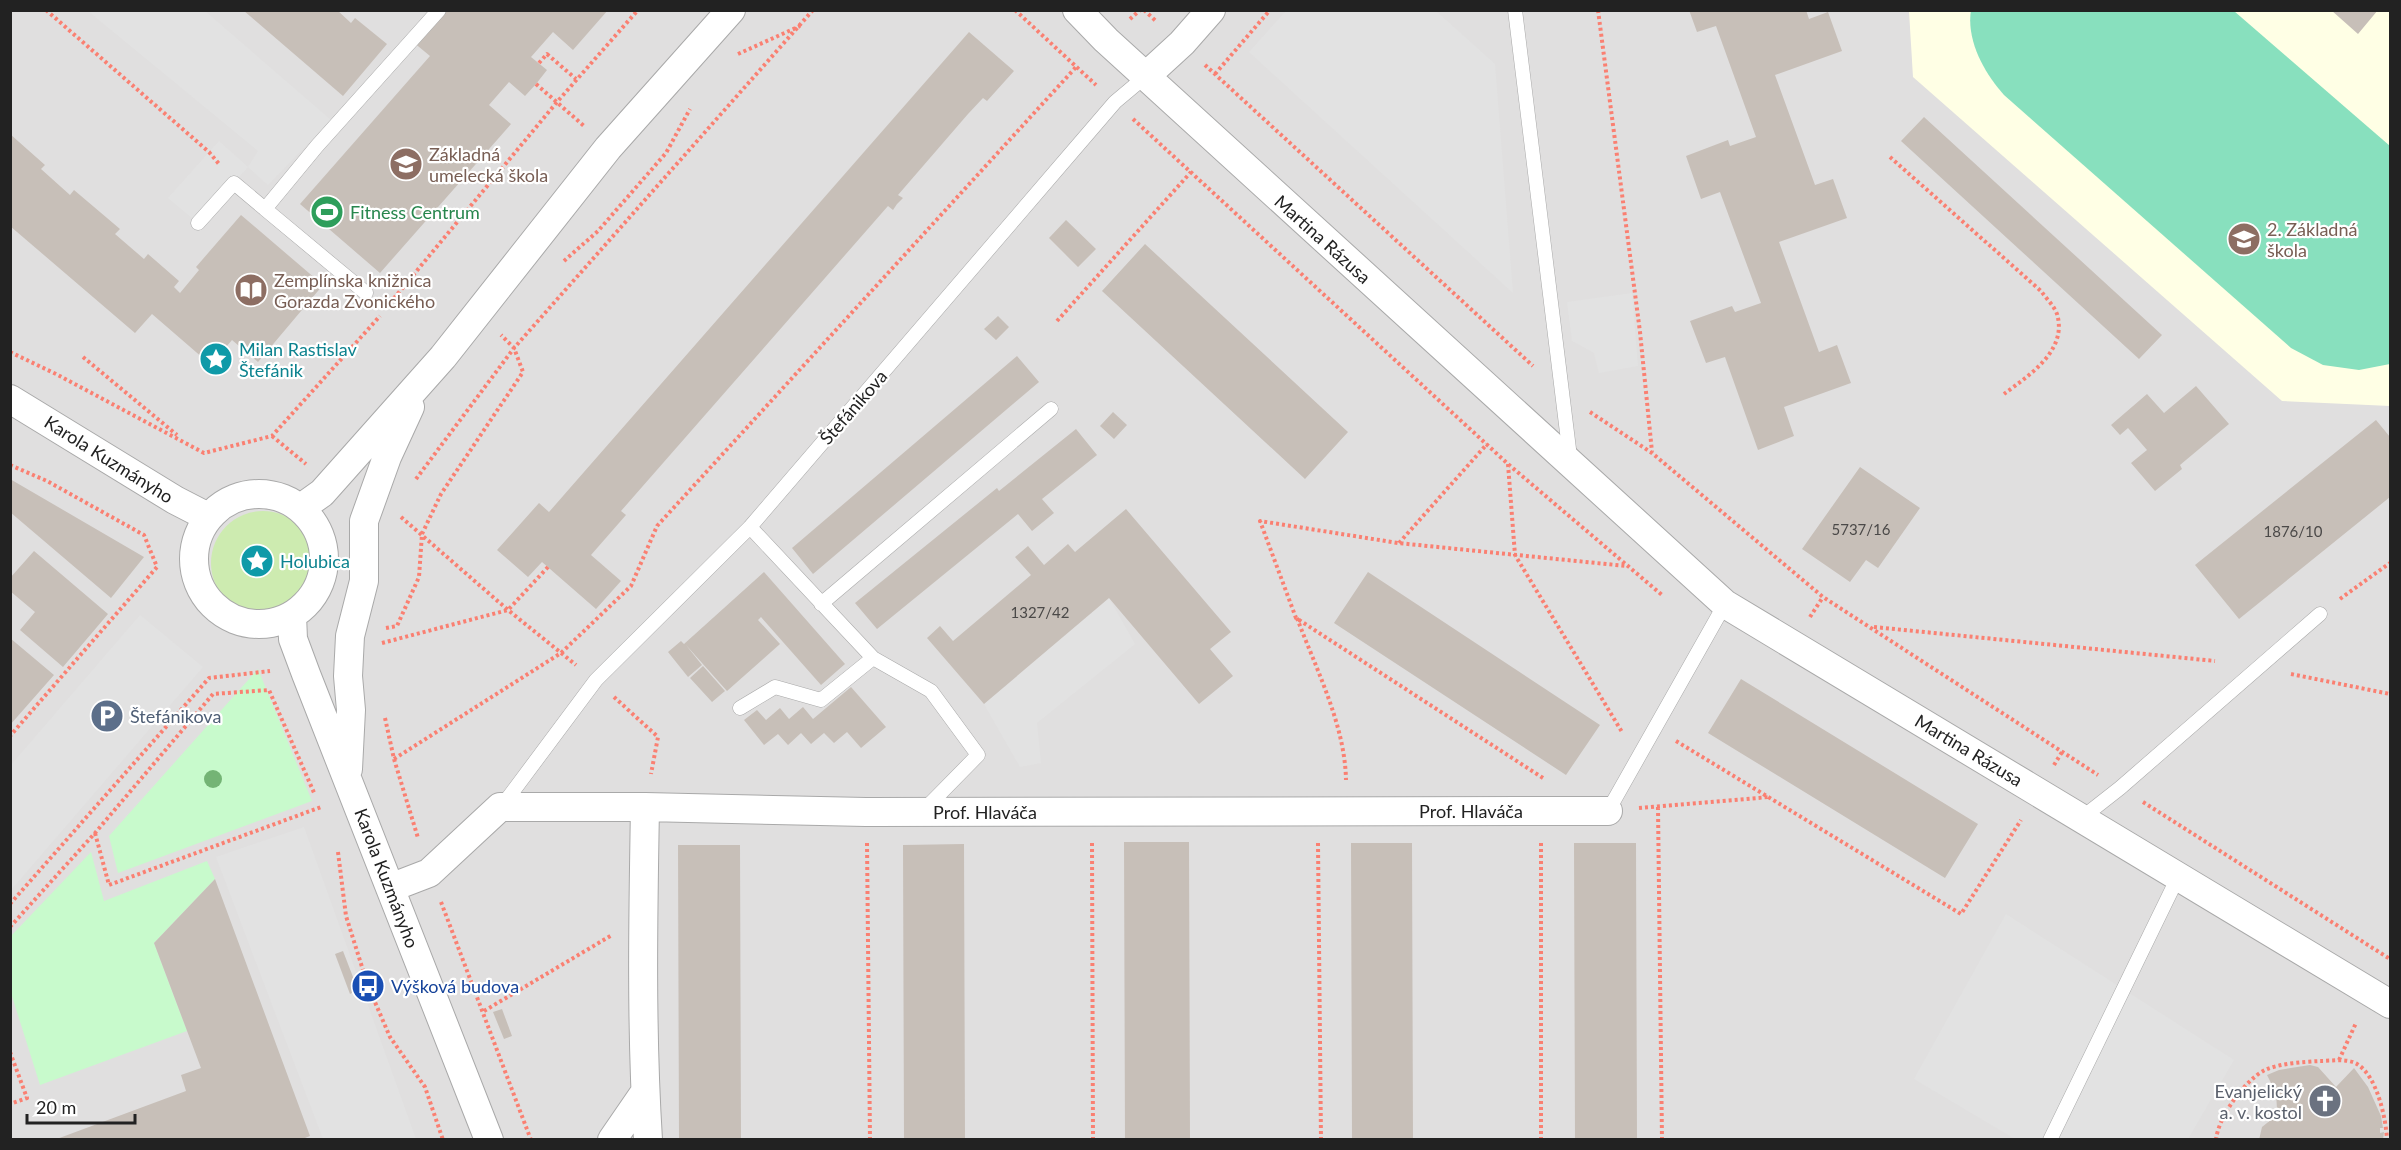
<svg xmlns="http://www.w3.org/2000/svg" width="2401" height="1150" viewBox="0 0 2401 1150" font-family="Lato,sans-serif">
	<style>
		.residential { fill: #e0dfdf }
		.education { fill: #ffffe5 }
		.grass { fill: #cdebb0 }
		.park { fill: #c8facc }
		.pitch { fill: #88e0be }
		.parking { fill: #e2e2e2 }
		.building { fill: #c7bfb8 }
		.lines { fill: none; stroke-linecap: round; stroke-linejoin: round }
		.lane-casing { stroke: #a9a9a9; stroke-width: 15 }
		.street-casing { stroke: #a9a9a9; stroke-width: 30 }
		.path { stroke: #fa8072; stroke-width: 4; stroke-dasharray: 3 3; stroke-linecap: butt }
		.lane { stroke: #fff; stroke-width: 14 }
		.street { stroke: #fff; stroke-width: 28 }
		.tree { fill: #74b475 }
		.labels { text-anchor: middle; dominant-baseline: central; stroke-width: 4.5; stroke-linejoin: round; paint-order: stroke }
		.number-label { font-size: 15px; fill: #4b4948 }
		.education-label { font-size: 18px; fill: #785e54; stroke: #fff; text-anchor: start }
		.leisure-label { font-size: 18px; fill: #27864d; stroke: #fff; text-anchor: start }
		.street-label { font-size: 18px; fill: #222; stroke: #fff }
		.culture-label { font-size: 18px; fill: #0d838f; stroke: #fff; text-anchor: start }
		.service-label { font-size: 18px; fill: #4e5e75; stroke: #fff; text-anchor: start }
		.transit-label { font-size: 18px; fill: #164399; stroke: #fff; text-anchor: start }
		.worship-label { font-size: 18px; fill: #5b616d; stroke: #fff; text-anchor: end }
	</style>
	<rect width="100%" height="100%" fill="#f2efe9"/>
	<path class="residential" d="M11 11H2390V1139H11Z"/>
	<path class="education" d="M1909 11H2390V406L2282 401 1913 77Z"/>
	<path class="grass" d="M211 563a52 52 0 1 1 104 0a52 52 0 1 1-104 0Z"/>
	<path class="park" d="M258 669 312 801 118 873 109 836Z
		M91 852 104 901 207 861 215 879 154 943 187 1031 40 1085 11 993 10 937Z"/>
	<path class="pitch" d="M1971 10 2234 11 2390 146V364L2359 370 2323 365 2291 348 2004 95C1985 74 1966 41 1971 10Z"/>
	<path class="parking" d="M88 11H205L331 120 268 185 248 167 198 223 168 198 219 141 248 167 258 151Z
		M1286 11H1436L1495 64 1513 293 1249 52Z
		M1632 293 1638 366 1599 373 1594 353 1572 341 1567 302Z
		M1109 598 1135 644 1037 723 1041 763 1020 767 984 704Z
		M140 615 203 667 11 890V765Z
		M304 827 416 1139H323L216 857Z
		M2006 914 2234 1060 2188 1139H2015L1914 1079Z"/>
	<path class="building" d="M243 10H337L351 23 355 18 387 44 343 96Z
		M430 10H608L573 50 553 32 531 57 547 70 536 84 525 96 509 82 489 105 511 124 380 273 300 204 430 56 407 37Z
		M1689 10H1806L1809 19 1828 12 1842 51 1775 75 1815 185 1833 179 1847 218 1779 242 1819 352 1837 345 1851 383 1784 407 1794 436 1758 450 1725 357 1706 363 1690 321 1732 306 1735 312 1761 303 1720 192 1701 199 1686 156 1728 140 1730 146 1756 137 1716 26 1697 32Z
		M2331 10H2378L2358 34Z
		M969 32 1014 71 987 101 983 98 968 114 898 195 903 198 897 204 893 210 888 206 621 511 626 515 591 555 621 581 596 609 542 562 528 577 497 550 539 503 549 512Z
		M1924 117 2162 335 2139 359 1901 141Z
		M10 134 45 165 41 169 70 195 74 190 120 229 115 234 144 259 148 254 179 281 174 287 180 293 199 270 196 267 241 215 323 285 258 362 232 340 211 365 152 314 135 333 10 226Z
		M1066 220 1096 249 1078 267 1049 238Z
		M1145 244 1348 432 1305 479 1102 291Z
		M998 316 1009 327 996 340 984 329Z
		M1017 356 1039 382 813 574 792 548Z
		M2196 386 2229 424 2180 465 2182 469 2155 491 2131 463 2147 450 2128 428 2120 435 2111 425 2147 394 2164 413Z
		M1113 412 1127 425 1114 439 1100 426Z
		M2376 420 2390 437V497L2239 619 2195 565Z
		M1076 429 1097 455 1042 499 1054 513 1032 531 1018 514 877 629 855 603 997 488 999 491Z
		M1860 467 1920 508 1878 568 1866 560 1850 582 1802 549Z
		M10 479 144 557 111 598 10 512Z
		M1126 509 1231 632 1210 649 1233 676 1199 704 1109 598 984 704 927 638 940 626 953 641 1031 575 1015 557 1028 546 1044 565 1068 544 1075 552Z
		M34 551 108 614 63 667 20 630 35 612 10 591V578Z
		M764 572 845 664 821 685 761 617 758 620 780 644 727 691 686 645 702 665 688 677 668 652 681 641 684 644Z
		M1368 572 1600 725 1566 775 1334 623Z
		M10 638 54 675 10 725Z
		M703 666 725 691 712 702 690 678Z
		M1741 679 1978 824 1945 878 1708 733Z
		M851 687 886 727 861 748 847 732 834 743 824 733 811 744 801 733 788 745 778 734 764 745 744 720 757 710 766 720 780 708 789 719 803 707 813 719Z
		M1124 842H1189L1190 1140H1125Z
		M1351 843H1412L1413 1140H1352Z
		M1574 843H1636L1637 1140H1575Z
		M964 844 965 1140H904L903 845Z
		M678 845H740L741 1140H679Z
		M215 879 310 1136 300 1140H54L186 1091 181 1075 201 1068 154 943Z
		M343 951 358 990 350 994 335 954Z
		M502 1009 512 1036 504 1039 493 1012Z
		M2310 1065 2318 1067 2336 1087 2354 1068 2368 1087 2381 1116 2383 1128H2380V1133L2384 1132 2383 1140H2259L2262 1127 2272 1119 2268 1111 2277 1109 2276 1093 2267 1075 2279 1070Z"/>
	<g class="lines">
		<g class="lane-casing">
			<path id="lane" d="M1515 10 1570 457
				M198 223 234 183 265 209
				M366 293 265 209 317 146 439 10
				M750 527 873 658 931 691 978 755 923 811
				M821 604 1051 409
				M740 708 775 687 821 700 873 658
				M502 806 596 680 750 527 1115 102 1146 76
				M1608 811 1725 604
				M2083 817 2120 788 2320 614
				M2050 1140 2179 875"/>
		</g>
		<g class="street-casing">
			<path id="street" d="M1077 10 1106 40 1725 604 2390 1004
				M1146 76 1182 43 1211 10
				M10 399 175 500 208 517
				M194 559a65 65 0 1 1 130 0a65 65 0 1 1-130 0Z
				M301 508 322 493 443 357 608 148 731 10
				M292 615 293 639 306 674 489 1140
				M348 769 351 710 348 676 350 636 364 581V521L387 457 410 407
				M645 807C643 918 641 1029 648 1140
				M390 888 429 873 500 807H645L866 812 1608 811
				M612 1140 645 1092"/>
		</g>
		<path class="path" d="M46 10 209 152 219 164
			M1015 10 1096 85
			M1144 10 1157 22
			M1598 10 1640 332 1652 452
			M1130 19 1140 10
			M738 54 800 26
			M539 63 547 54 576 79
			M1205 65 1533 366
			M1215 74 1270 10
			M536 84 584 126
			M1133 119 1508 464 1662 595
			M1890 157 2041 291C2046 298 2054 306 2057 314 2068 351 2028 376 2004 394
			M564 261 598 231 666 153 690 109
			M390 303 557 102 638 10
			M1057 321 1191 172
			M10 352 56 374 204 453 272 436 380 316
			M83 357 177 435
			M1590 412 1652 453 1823 597 2098 775
			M272 436 306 464
			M1508 464 1515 555 1622 732
			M10 465 47 481 144 535 157 567 10 736
			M416 479 514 348 813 10
			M401 517 508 610 576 665
			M1399 543 1487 444
			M2340 599 2390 563
			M1810 617 1823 597
			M1297 618C1316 669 1345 725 1346 780
			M1874 627 2215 661
			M386 628 397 626 419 577 422 534 441 494 523 372 514 348 501 335
			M382 643 508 610 548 567
			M2291 674 2390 694
			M614 697 658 737 651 774
			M385 718 394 759 418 838
			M1676 741 1961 914 2021 820
			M394 759 561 653 631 586 657 526 1077 66
			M2054 765 2062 752
			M1543 778 1296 618 1260 521 1398 543 1626 566
			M2143 802 2390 959
			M1658 807 1662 1140
			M1639 808 1769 797
			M95 833 109 885 321 807
			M867 843 870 1140
			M1092 843 1093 1140
			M1318 843 1321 1140
			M1541 843V1140
			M338 852 346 916 368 986 390 1037 425 1087 443 1140
			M441 902 531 1140
			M10 904 209 678 270 671
			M10 927 95 833 213 694 269 690 315 795
			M484 1011 612 935
			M10 1052 27 1098 10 1104
			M2339 1060 2356 1023
			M2216 1140C2218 1117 2245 1080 2265 1070 2281 1063 2303 1062 2320 1061 2331 1061 2347 1058 2357 1064 2377 1076 2386 1118 2387 1140"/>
		<use href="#lane" class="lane"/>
		<use href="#street" class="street"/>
	</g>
	<circle class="tree" cx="213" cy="779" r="9"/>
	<defs>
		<g id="school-disc" transform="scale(1.725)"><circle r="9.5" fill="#8d6e63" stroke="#fff"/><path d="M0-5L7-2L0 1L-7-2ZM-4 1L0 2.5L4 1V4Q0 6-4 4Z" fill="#fff"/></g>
		<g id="stadium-disc" transform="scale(1.725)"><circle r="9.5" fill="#2e9e5b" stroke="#fff"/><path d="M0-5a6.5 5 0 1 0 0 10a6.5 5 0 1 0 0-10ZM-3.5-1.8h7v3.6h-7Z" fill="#fff"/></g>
		<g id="library-disc" transform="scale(1.725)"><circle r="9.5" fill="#8d6e63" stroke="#fff"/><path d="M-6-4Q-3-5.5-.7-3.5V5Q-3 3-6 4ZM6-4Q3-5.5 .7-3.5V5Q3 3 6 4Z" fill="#fff"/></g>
		<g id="sight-disc" transform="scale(1.725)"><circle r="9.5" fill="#0f9aa8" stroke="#fff"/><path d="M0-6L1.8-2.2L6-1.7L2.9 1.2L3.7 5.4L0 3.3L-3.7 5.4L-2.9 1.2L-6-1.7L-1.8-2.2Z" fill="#fff"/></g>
		<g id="parking-disc" transform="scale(1.725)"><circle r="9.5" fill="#5c6f8a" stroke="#fff"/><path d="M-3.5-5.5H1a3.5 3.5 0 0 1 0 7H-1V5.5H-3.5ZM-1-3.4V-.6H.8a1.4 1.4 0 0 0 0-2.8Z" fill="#fff"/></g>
		<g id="bus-disc" transform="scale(1.725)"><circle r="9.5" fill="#1a4fb4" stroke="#fff"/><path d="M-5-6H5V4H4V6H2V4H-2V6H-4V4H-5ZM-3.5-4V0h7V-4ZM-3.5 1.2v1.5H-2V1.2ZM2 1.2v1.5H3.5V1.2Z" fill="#fff"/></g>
		<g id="church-disc" transform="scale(1.725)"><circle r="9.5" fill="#6b7280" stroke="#fff"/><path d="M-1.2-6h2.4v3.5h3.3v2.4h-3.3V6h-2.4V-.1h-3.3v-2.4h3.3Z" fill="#fff"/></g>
	</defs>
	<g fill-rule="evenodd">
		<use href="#school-disc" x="406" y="164"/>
		<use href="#stadium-disc" x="327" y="212"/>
		<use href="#school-disc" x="2244" y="239"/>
		<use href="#library-disc" x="251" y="290"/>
		<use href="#sight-disc" x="216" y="359"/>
		<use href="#sight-disc" x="257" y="561"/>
		<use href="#parking-disc" x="107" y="716"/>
		<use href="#bus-disc" x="368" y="986"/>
		<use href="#church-disc" x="2325" y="1101"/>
	</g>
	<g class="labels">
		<g class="number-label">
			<text x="1861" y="529">5737/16</text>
			<text x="2293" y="531">1876/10</text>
			<text x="1040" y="612">1327/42</text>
		</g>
		<g class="education-label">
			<text x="429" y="154">Základná<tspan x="429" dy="21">umelecká škola</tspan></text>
			<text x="2267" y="229">2. Základná<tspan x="2267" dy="21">škola</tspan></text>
			<text x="274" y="280">Zemplínska knižnica<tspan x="274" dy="21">Gorazda Zvonického</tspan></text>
		</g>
		<g class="leisure-label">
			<text x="350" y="212">Fitness Centrum</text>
		</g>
		<g class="street-label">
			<text transform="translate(1323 239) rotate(42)">Martina Rázusa</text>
			<text transform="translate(853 407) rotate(-49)">Štefánikova</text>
			<text transform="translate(109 459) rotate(32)">Karola Kuzmányho</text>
			<text transform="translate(1969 750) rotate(31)">Martina Rázusa</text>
			<text x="1471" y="811">Prof. Hlaváča</text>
			<text x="985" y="812">Prof. Hlaváča</text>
			<text transform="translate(387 878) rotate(69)">Karola Kuzmányho</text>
		</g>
		<g class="culture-label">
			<text x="239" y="349">Milan Rastislav<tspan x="239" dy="21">Štefánik</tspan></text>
			<text x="280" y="561">Holubica</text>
		</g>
		<g class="service-label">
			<text x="130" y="716">Štefánikova</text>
		</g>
		<g class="transit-label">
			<text x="391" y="986">Výšková budova</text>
		</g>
		<g class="worship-label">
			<text x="2302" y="1091">Evanjelický<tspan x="2302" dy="21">a. v. kostol</tspan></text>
		</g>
	</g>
	<rect width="2401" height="1150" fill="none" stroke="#222222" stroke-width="24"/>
	<path d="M27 1114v9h108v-9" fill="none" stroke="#222222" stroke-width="3"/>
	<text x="36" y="1114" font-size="18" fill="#222222" stroke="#ffffff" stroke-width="4.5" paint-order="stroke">20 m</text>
</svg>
